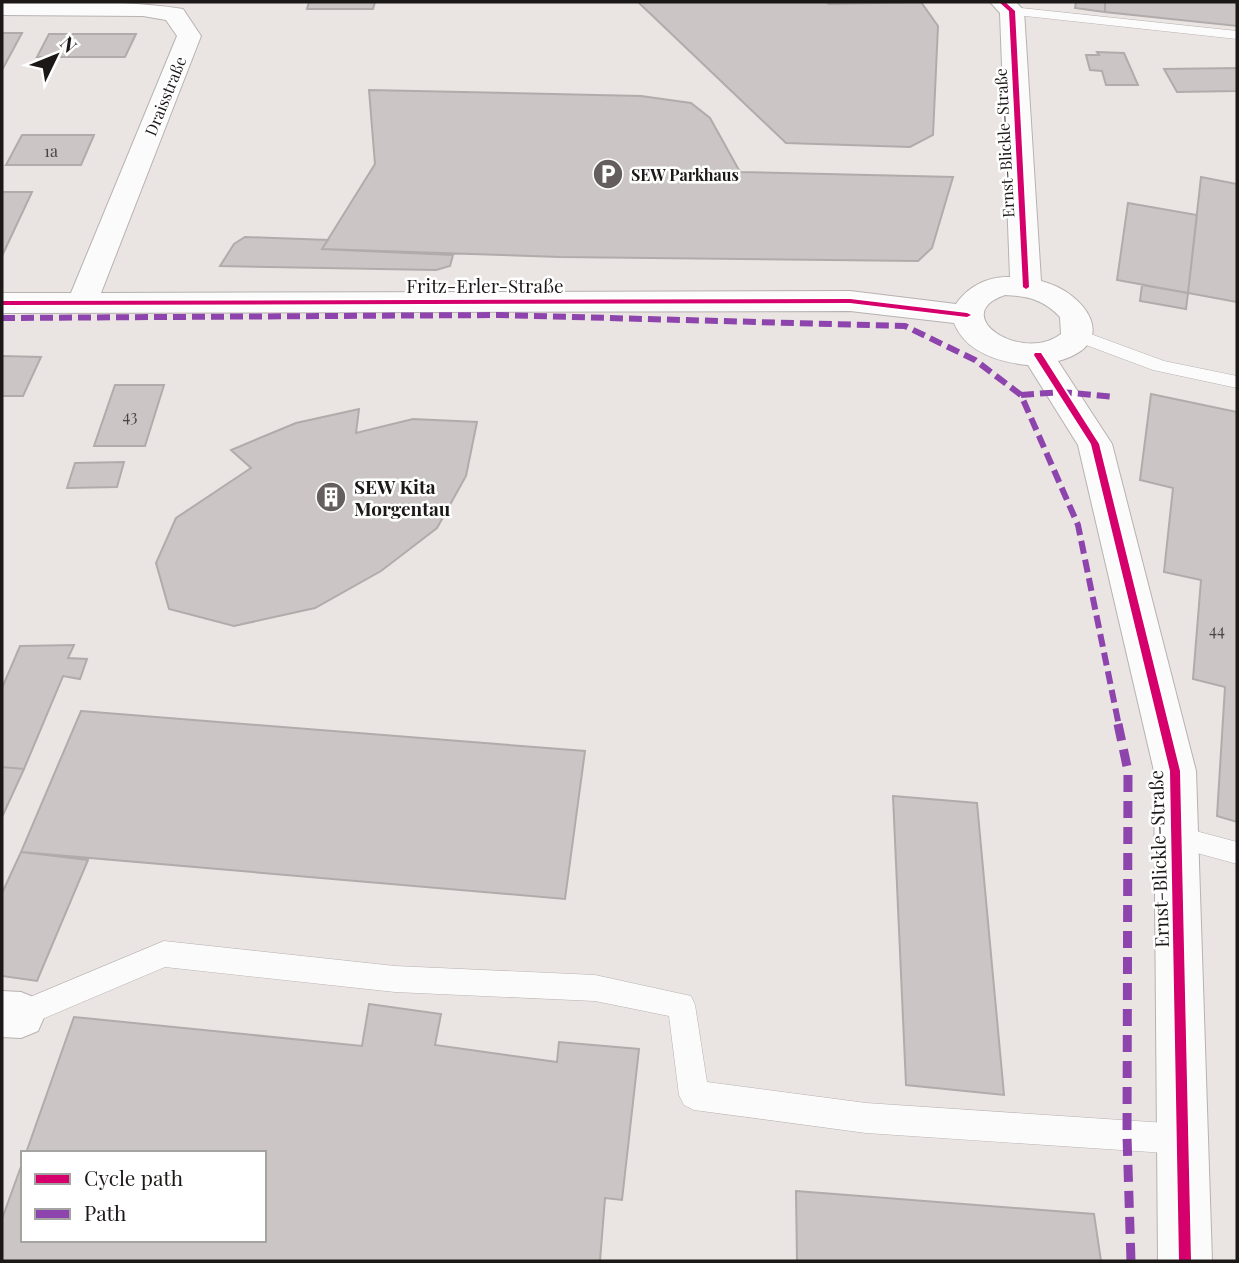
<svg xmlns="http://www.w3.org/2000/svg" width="1239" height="1263" viewBox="0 0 1239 1263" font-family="'Playfair Display',serif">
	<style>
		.building { fill: #cbc6c5; stroke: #b1acab; stroke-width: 2 }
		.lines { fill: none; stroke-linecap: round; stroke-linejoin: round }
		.lane-casing { stroke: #b7b2b1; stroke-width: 1 }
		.street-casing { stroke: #b7b2b1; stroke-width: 2 }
		.lane { fill: #fcfbfb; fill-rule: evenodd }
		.street { fill: #fcfbfb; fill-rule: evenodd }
		.quiet-far1 { stroke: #8e44ad; stroke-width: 6; stroke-dasharray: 13 6; stroke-linecap: butt }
		.quiet { stroke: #8e44ad; stroke-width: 9; stroke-dasharray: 17 9; stroke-linecap: butt }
		.cycleway-casing { stroke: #fff; stroke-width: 4 }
		.cycleway { fill: #d6006c; fill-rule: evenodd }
		.labels { text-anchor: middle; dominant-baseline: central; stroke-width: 5; stroke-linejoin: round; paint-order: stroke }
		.far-street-label { font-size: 16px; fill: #1c1817; stroke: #fff }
		.number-label { font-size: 16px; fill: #484442 }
		.far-poi-label { font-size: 16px; font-weight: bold; fill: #1c1817; stroke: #fff; text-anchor: start }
		.street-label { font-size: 19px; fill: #1c1817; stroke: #fff }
		.poi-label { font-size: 19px; font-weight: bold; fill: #1c1817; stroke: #fff; text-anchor: start }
	</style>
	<rect width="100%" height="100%" fill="#eae4e2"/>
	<path class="building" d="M309 2H375L373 9H307Z
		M638 2H826L829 4 921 2 938 26 933 135 910 147 786 143Z
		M1076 2H1105V12L1075 8Z
		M1105 2H1237V26L1105 12Z
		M2 33H22L2 70Z
		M49 34H136L125 57H37Z
		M1097 52 1124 53 1138 85H1106L1102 71 1090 70 1086 55H1099Z
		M1237 68V91L1177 92 1164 69Z
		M369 90 641 96 691 103 710 118 740 172 953 177 932 248 918 261 560 257 322 249 375 164Z
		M22 135H94L81 165H6Z
		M1201 177 1237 184V302L1188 293Z
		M2 192H32L2 256Z
		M1128 203 1197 215 1188 293 1117 280Z
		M245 237 328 240 322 249 453 255 450 266 436 270 220 266 234 244Z
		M1142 285 1188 293 1186 309 1140 301Z
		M2 356 41 357 23 396H2Z
		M115 385H164L145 446H94Z
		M1151 394 1237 412V822L1217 816 1225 687 1193 679 1201 580 1164 572 1173 488 1140 480Z
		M359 409 356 433 413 419 477 422 466 476 437 528 381 571 315 608 234 626 169 609 156 563 176 518 251 468 231 450 296 423Z
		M124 462 117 487 67 488 75 463Z
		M74 645 68 658 87 659 80 679 63 676 24 769 2 767V688L20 646Z
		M81 711 585 751 565 899 21 852Z
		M2 767 24 769 2 817Z
		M893 796 977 803 1004 1095 906 1085Z
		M21 852 88 860 37 981 2 976V893Z
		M369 1004 441 1014 435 1045 557 1062 559 1042 639 1049 622 1200 605 1198 600 1261H2V1219L23 1161V1240H264V1153H26L74 1017 362 1046Z
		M796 1191 1094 1214 1101 1261H797Z"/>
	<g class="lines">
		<g class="lane-casing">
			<path id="lane" d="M1012 7 1237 31V39L1007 14 1005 11Z
				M1077 329 1164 361 1237 376V388L1153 370 1070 339 1068 335 1070 331Z
				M1177 826 1237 842V864L1168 845 1164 837 1168 829Z
				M164 941 395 966 595 975 691 996 695 1005 707 1082 866 1103 1181 1124 1192 1128 1196 1139 1192 1150 1181 1154 866 1133 694 1110 684 1105 679 1095 669 1016 595 1001 395 992 165 967 21 1028 11 1025 7 1015 11 1005Z"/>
		</g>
		<g class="street-casing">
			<path id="street" d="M2 2C61 2 125 0 183 9L201 36 101 293 850 291 956 304C968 286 989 276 1010 277L1000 13 990 2H1016L1024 11 1041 281C1086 292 1122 344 1058 361L1112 444 1196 771 1212 1261H1158L1154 771 1078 445 1028 365C999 362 966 353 954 323L850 311 2 313V293H71L177 36 166 20 143 16 2 15ZM1005 295C1028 296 1044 300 1060 317L1061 334C1022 364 947 315 1005 295Z
				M2 991 21 992 38 999 45 1015 38 1031 21 1038 2 1037Z"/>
		</g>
		<use href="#lane" class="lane"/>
		<use href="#street" class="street"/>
		<path class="quiet-far1" d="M2 318 498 315 905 326 975 360 1021 395 1078 525 1119 726
			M1021 395 1062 392 1114 397"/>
		<path class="quiet" d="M1118 724 1128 771 1127 1136 1131 1261"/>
		<g class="cycleway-casing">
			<path id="cycleway" d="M999 2H1005L1015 11 1029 287 1026 289 1023 287 1009 11Z
				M850 299 967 313 971 315 967 317 850 303 2 305V301Z
				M1035 353H1041L1099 444 1180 771 1191 1261H1179L1170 771 1091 444 1034 355Z"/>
		</g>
		<use href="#cycleway" class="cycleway"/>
	</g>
	<defs>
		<g id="parking-disc" transform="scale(1.575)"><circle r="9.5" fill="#645f5e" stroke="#fff"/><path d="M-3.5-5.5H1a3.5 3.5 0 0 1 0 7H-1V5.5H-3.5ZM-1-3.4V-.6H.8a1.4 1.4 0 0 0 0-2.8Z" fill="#fff"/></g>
		<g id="building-disc" transform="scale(1.575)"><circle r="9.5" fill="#645f5e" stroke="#fff"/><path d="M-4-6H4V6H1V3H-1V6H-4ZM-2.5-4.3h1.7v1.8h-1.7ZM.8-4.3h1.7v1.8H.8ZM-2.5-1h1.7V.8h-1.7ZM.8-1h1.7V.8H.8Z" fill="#fff"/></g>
	</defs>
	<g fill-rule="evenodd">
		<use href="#parking-disc" x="608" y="174"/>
		<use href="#building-disc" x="331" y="497"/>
	</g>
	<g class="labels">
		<g class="far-street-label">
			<text transform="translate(165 96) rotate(-68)">Draisstraße</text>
			<text transform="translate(1004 143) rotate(-93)">Ernst-Blickle-Straße</text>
		</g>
		<g class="number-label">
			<text x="51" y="150">1a</text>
			<text x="130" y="415">43</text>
			<text x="1217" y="629">44</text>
		</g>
		<g class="far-poi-label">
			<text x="631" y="174">SEW Parkhaus</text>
		</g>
		<g class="street-label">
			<text x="485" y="285">Fritz-Erler-Straße</text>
			<text transform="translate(1158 859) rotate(-92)">Ernst-Blickle-Straße</text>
		</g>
		<g class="poi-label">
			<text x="354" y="486">SEW Kita<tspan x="354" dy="22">Morgentau</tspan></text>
		</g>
	</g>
	<rect width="1239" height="1263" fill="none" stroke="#1c1817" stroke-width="7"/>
	<rect x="21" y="1151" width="245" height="91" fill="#ffffff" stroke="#a4a3a2" stroke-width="2"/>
	<rect x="35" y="1174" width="35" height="10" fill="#d6006c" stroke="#a4a3a2" stroke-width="2"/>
	<text x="84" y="1186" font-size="21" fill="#1c1817">Cycle path</text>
	<rect x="35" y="1209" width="35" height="10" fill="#8e44ad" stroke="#a4a3a2" stroke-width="2"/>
	<text x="84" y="1221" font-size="21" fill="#1c1817">Path</text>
	<g transform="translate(56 56) rotate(47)" stroke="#ffffff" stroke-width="5" paint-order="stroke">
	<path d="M0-5L12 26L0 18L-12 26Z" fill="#1c1817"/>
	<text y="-10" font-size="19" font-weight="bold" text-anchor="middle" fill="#1c1817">N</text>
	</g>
</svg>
